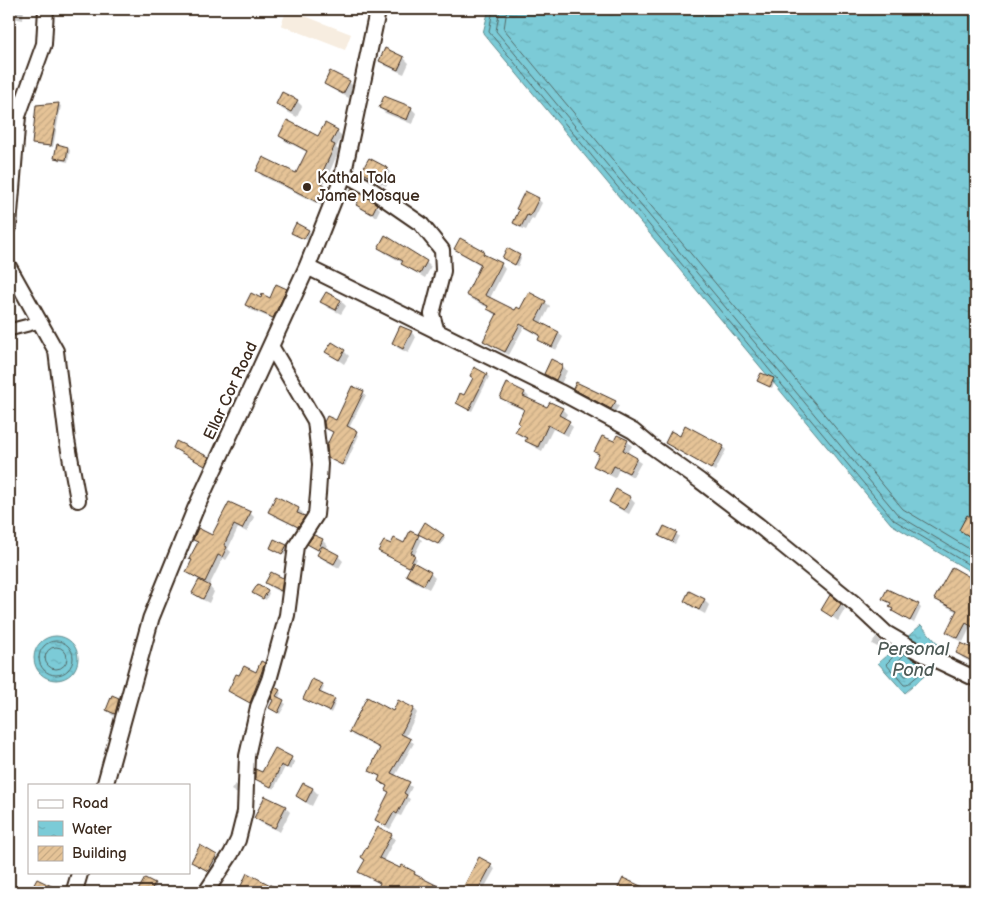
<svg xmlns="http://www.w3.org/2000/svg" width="985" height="901" viewBox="0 0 985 901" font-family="'Balsamiq Sans',sans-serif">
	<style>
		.built { fill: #f7ede0 }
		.water { fill: url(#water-ripples); stroke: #618b8d }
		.shadow { fill: #0003 }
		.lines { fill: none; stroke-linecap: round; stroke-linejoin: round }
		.shore { stroke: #556a68; stroke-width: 1 }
		.building { fill: url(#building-hatch); stroke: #3b2a1e }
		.minor-casing { stroke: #3b2a1e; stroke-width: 15 }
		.tertiary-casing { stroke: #3b2a1e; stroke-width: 18 }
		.secondary-casing { stroke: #3b2a1e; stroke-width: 19 }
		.minor { stroke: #fff; stroke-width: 11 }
		.tertiary { stroke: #fff; stroke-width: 14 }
		.secondary { stroke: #fff; stroke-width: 15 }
		.poi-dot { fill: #3b2a1e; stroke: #fff; stroke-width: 2 }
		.labels { text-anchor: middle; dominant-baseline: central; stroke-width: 4.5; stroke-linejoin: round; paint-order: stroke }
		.poi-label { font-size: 16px; fill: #3b2a1e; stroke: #fff; text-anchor: start }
		.street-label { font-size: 16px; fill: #3b2a1e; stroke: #fff }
		.water-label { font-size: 18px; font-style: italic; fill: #4e5a56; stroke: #fff }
	</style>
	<defs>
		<pattern id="water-ripples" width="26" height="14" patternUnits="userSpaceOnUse" patternTransform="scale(1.25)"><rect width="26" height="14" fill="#7bcbd7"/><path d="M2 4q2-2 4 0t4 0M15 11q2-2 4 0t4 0" fill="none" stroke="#6baeb8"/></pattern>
		<pattern id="building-hatch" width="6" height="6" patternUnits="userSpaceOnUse" patternTransform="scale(1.25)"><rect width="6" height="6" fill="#e5c397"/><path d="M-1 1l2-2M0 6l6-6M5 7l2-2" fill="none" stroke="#c5a882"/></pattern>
	</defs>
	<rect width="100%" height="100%" fill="#fff"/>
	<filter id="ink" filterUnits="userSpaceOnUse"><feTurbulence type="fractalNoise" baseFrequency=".02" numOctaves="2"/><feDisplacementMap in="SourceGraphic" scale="10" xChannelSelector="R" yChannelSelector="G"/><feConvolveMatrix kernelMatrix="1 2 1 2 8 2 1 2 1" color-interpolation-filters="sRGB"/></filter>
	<g filter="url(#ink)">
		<path class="built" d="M287 9 351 34 345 50 281 25Z"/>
		<path class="water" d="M489 9H976V575L891 524 483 33Z
			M921 625 948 655 905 693 878 663Z
			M34 658a22 22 0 1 1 44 0a22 22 0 1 1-44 0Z"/>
		<path class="shadow" d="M12 9H24L23 20 13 18 11 16Z
			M404 58 409 63 404 74 386 66 380 61Z
			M349 82 354 87 349 98 330 88 325 83Z
			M297 101 302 106 297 117 282 109 277 104Z
			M58 104 61 106 53 147 35 145 33 143Z
			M380 108H411L416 113 412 124 385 113Z
			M337 131 342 136 336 148 339 151 323 186 329 191 322 206 262 176 258 171 296 175 307 152 285 141 280 136 319 138Z
			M67 148 70 150 68 162 58 160 56 158Z
			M387 169 392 174 386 186 368 177 363 172Z
			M349 197 376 205 380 209 376 217 362 209 358 204Z
			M538 199 542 203 534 219 532 218 526 230 519 227 514 223 520 211 518 209Z
			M308 231 310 233 307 240 295 235Z
			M380 248 426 262 431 267 425 278 408 268 403 263 385 253Z
			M456 249 483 252 487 257 501 264 505 269 490 298 516 312 545 302 550 306 541 324 558 333 563 337 556 350 544 344 540 340 541 337 524 327 509 355 489 345 485 340 497 316 492 313 489 308 471 299 467 294 482 266 460 253Z
			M519 256 521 258 518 266 503 258Z
			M286 290 290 295 278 321 251 310 246 305 261 300 271 299Z
			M326 293 341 301 346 306 341 314 327 307 322 302Z
			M411 332 416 337 408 353 398 348 393 343Z
			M344 351 349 356 344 364 327 352Z
			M562 366 567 371 561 384 550 379 545 374Z
			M487 375 489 377 472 411 459 405 457 403Z
			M773 379 775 382 772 388 759 381Z
			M574 389 615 402 619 406 615 412 578 392Z
			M363 392 366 395 349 428 359 435 345 466 329 457 334 433 326 428 337 422Z
			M525 393 529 397 528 399 548 409 551 404 562 409 567 414 564 419 573 427 568 436 553 429 542 451 531 445 527 440 521 436 517 432 521 424 525 411 506 402 501 397Z
			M680 438 723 447 726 450 715 471 670 446 666 443Z
			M627 441 632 446 627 454 641 463 633 477 619 469 615 478 600 470 595 465 600 456 596 452 614 443Z
			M174 448 209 458 211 460 207 467Z
			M630 498 635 503 629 514 616 507 611 502Z
			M298 509 303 513 301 516 308 522 303 530 274 516 269 512Z
			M250 513 254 517 247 532 238 528 228 549 231 552 226 560 223 558 209 586 214 592 209 603 199 598 194 593 200 581 187 572 198 544 194 540 213 537Z
			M968 517 976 521V542L960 530Z
			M665 528 679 536 675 544 663 538Z
			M411 533 422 540 414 556 417 559 414 564 430 573 435 578 429 589 412 580 407 575 411 568 380 551 391 546 405 545Z
			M422 536H443L445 538 441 545Z
			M322 540 327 545 325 549 338 556 343 561 339 568 324 560 319 555 320 552 309 544Z
			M286 546 288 548 285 555 274 550Z
			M952 568 976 581V629L971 626 963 642 951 636 947 632 957 612 940 603 936 599Z
			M282 579 287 584 286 595 272 588 267 583Z
			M267 591 269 593 266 600 254 593Z
			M883 598 918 605 921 608 914 623 897 614 891 607 892 604Z
			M704 600 709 605 705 614 690 606 685 601Z
			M840 604 845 609 838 621 822 609Z
			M876 637 885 645 883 650 872 644Z
			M962 644 976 651V665L963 658 958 653Z
			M264 664 267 667 254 705 229 691 256 673Z
			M322 685 324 687 321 694 336 702 331 713 304 698Z
			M279 691 281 693 278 699 286 704 280 714 273 710 274 701 272 698Z
			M119 699 124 704 120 718 112 715 107 710Z
			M399 702 414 709 417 713 405 738 414 743 395 776 412 787 407 797 410 799 401 816 398 815 390 829 376 820 390 793 386 789 388 787 379 781 381 778 371 771 381 749 354 736 350 732 394 713Z
			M275 749 295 762 291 770 285 767 274 789 260 782 256 779 262 773Z
			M235 784 239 787V795L231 790Z
			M303 785 313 789 318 794 312 806 303 801 298 796Z
			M285 807 290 812 280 832 261 823 256 818Z
			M391 835 395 839 383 861 400 870 402 867 415 873 418 877 448 892H388L380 887 381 884 360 871Z
			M217 856 222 861 214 875 198 866 193 861Z
			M479 859 495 869 482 892H463Z
			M154 884 156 886 153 892H142Z"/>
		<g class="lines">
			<path class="shore" d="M493 9 489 32 894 520 976 569
				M500 9 496 31 898 515 976 562
				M507 9 504 29 903 509 976 553
				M39 658a17 17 0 1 1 34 0a17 17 0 1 1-34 0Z
				M45 658a11 11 0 1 1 22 0a11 11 0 1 1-22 0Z
				M900 650 886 664 904 685H907L929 666
				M905 654 895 664 905 676H907L923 663"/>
		</g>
		<path class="building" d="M385 48 404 57 398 70 379 61Z
			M330 71 350 81 343 94 324 84Z
			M282 92 298 100 291 112 276 104Z
			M384 96 412 107 407 120 379 108Z
			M59 103 51 146 32 144 36 105Z
			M287 120 318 136 325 123 338 130 331 143 335 145 318 182 325 185 317 202 256 171 263 157 296 173 307 151 279 136Z
			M57 144 68 147 66 160 54 158Z
			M369 158 388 168 381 182 361 172Z
			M352 188 377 204 372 214 356 205 358 202 348 198Z
			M525 191 539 198 530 216 527 215 521 227 513 223 519 210 516 209Z
			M296 223 309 230 304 239 291 233Z
			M385 235 427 261 420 274 401 264 403 261 378 248Z
			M460 238 484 251 483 254 502 263 485 295 515 310 517 307 520 309 529 292 546 301 536 320 559 332 552 347 538 340 540 335 520 324 505 352 483 341 497 314 487 309 488 306 466 295 481 264 454 249Z
			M507 248 520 255 515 265 502 258Z
			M276 284 287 289 273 318 245 305 251 293 261 298 262 294 270 298Z
			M326 292 341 300 336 310 320 302Z
			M400 326 412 331 403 349 392 343Z
			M332 342 345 350 339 360 325 352Z
			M551 359 563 365 556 380 544 374Z
			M474 367 487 374 469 410 456 403 460 393 464 395 473 378 470 376Z
			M761 373 774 378 770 387 757 381Z
			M576 382 616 401 611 409 573 389Z
			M507 383 525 392 523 396 547 407 550 402 563 408 559 415 570 421 563 433 548 425 538 447 525 441 527 438 515 432 520 424 518 423 524 409 500 398Z
			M352 386 364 391 347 426 357 431 342 465 328 458 327 445 333 432 325 428 324 422 327 416 336 420Z
			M685 425 724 446 711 469 665 443 671 431 680 436Z
			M617 435 628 440 623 450 637 458 629 473 614 466 610 474 593 466 599 454 594 452 602 436 614 441Z
			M176 441 209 457 205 466 173 448Z
			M616 489 631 497 624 510 609 502Z
			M276 496 299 508 297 513 305 516 298 527 268 512Z
			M229 502 251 512 242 529 234 525 224 545 227 547 222 557 218 555 205 582 186 572 192 560 189 559 198 542 193 540 198 528 212 535Z
			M967 515 976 520V532L972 530 969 536 959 530Z
			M425 522 444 535 438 544 418 534Z
			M664 526 677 532 672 542 659 536Z
			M410 531 419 535 411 553 415 555 409 567 378 551 384 541 391 544 394 538 404 543Z
			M314 535 323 539 318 550 307 544Z
			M274 539 287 545 282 554 270 548Z
			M322 546 339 555 334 564 317 555Z
			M413 562 431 572 424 585 406 575Z
			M952 567 975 580 971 587 976 590V629L966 623 958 638 946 632 957 610 934 599Z
			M271 572 283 578 281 591 265 583Z
			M199 580 210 586 203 599 192 593Z
			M258 584 268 590 263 599 252 593Z
			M887 589 919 604 910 621 892 611 893 609 889 607 891 603 882 599Z
			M689 591 705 599 699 610 684 601Z
			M830 595 841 604 832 617 821 610Z
			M961 643 976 650V663L956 653Z
			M261 661 265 663 250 703 228 691 236 674 239 675 244 666 256 672Z
			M312 679 323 684 319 692 335 699 329 711 303 699Z
			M275 687 280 690 276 696 284 700 278 713 269 708 273 700 271 699Z
			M112 695 119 698 115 714 106 710Z
			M367 697 393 711 398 700 414 708 401 734 411 739 391 773 410 782 404 793 407 795 397 814 394 812 386 826 375 820 389 792 385 790 387 786 378 781 380 776 369 771 380 748 349 732Z
			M275 748 292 757 287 768 281 765 271 787 255 779V769L262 772Z
			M303 783 313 788 306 802 296 796Z
			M265 796 286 806 275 828 254 818Z
			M378 827 392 834 379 858 400 868 402 865 415 872 414 874 450 892H417L408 888 406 892H390L378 887 380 883 358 872 365 860 361 857Z
			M200 845 217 855 208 871 191 862Z
			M479 857 492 864 477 892H461Z
			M247 873 284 892H248L240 888Z
			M145 878 155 883 150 892H137Z
			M623 878 654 892H616Z
			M37 879 64 892H30Z"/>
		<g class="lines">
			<g class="minor-casing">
				<path id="minor" d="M9 330 40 322"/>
			</g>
			<g class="tertiary-casing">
				<path id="tertiary" d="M350 177 366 186 421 224 442 250 443 271 432 314 437 332
					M9 226 18 116 44 44 46 9
					M9 267 56 351 67 440 78 500
					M307 267 560 392 633 431 651 446 700 481 758 525 855 604 886 633 917 651 976 679
					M206 892 231 854 238 840 245 812 247 756 258 707 269 680 287 615 296 546 316 515 318 494 320 464 315 421 271 346"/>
			</g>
			<g class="secondary-casing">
				<path id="secondary" d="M105 785 151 618 195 510 307 267 342 179 378 9
					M74 892 80 872"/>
			</g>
			<use href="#minor" class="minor"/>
			<use href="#tertiary" class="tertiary"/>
			<use href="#secondary" class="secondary"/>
		</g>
	</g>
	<circle class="poi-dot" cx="307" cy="187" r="5"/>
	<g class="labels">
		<g class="poi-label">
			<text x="317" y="178">Kathal Tola<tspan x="317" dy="18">Jame Mosque</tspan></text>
		</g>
		<g class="street-label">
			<text transform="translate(231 391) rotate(-65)">Ellar Cor Road</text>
		</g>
		<g class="water-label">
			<text x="913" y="649">Personal<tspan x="913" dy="21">Pond</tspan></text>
		</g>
	</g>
	<rect width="985" height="901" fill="none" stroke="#fff" stroke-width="30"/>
	<rect x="15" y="15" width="955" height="871" fill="none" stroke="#3b2a1e" stroke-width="2" filter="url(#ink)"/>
	<rect x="28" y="784" width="162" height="90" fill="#ffffff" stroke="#b1aaa5"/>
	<rect x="38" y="800" width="25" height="8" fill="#ffffff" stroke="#b1aaa5"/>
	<text x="72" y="808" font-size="15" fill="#3b2a1e">Road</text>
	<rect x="38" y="821" width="25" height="15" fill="url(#water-ripples)" stroke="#b1aaa5"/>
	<text x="72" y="834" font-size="15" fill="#3b2a1e">Water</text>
	<rect x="38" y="846" width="25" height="15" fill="url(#building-hatch)" stroke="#b1aaa5"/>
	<text x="72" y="858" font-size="15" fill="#3b2a1e">Building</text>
</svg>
